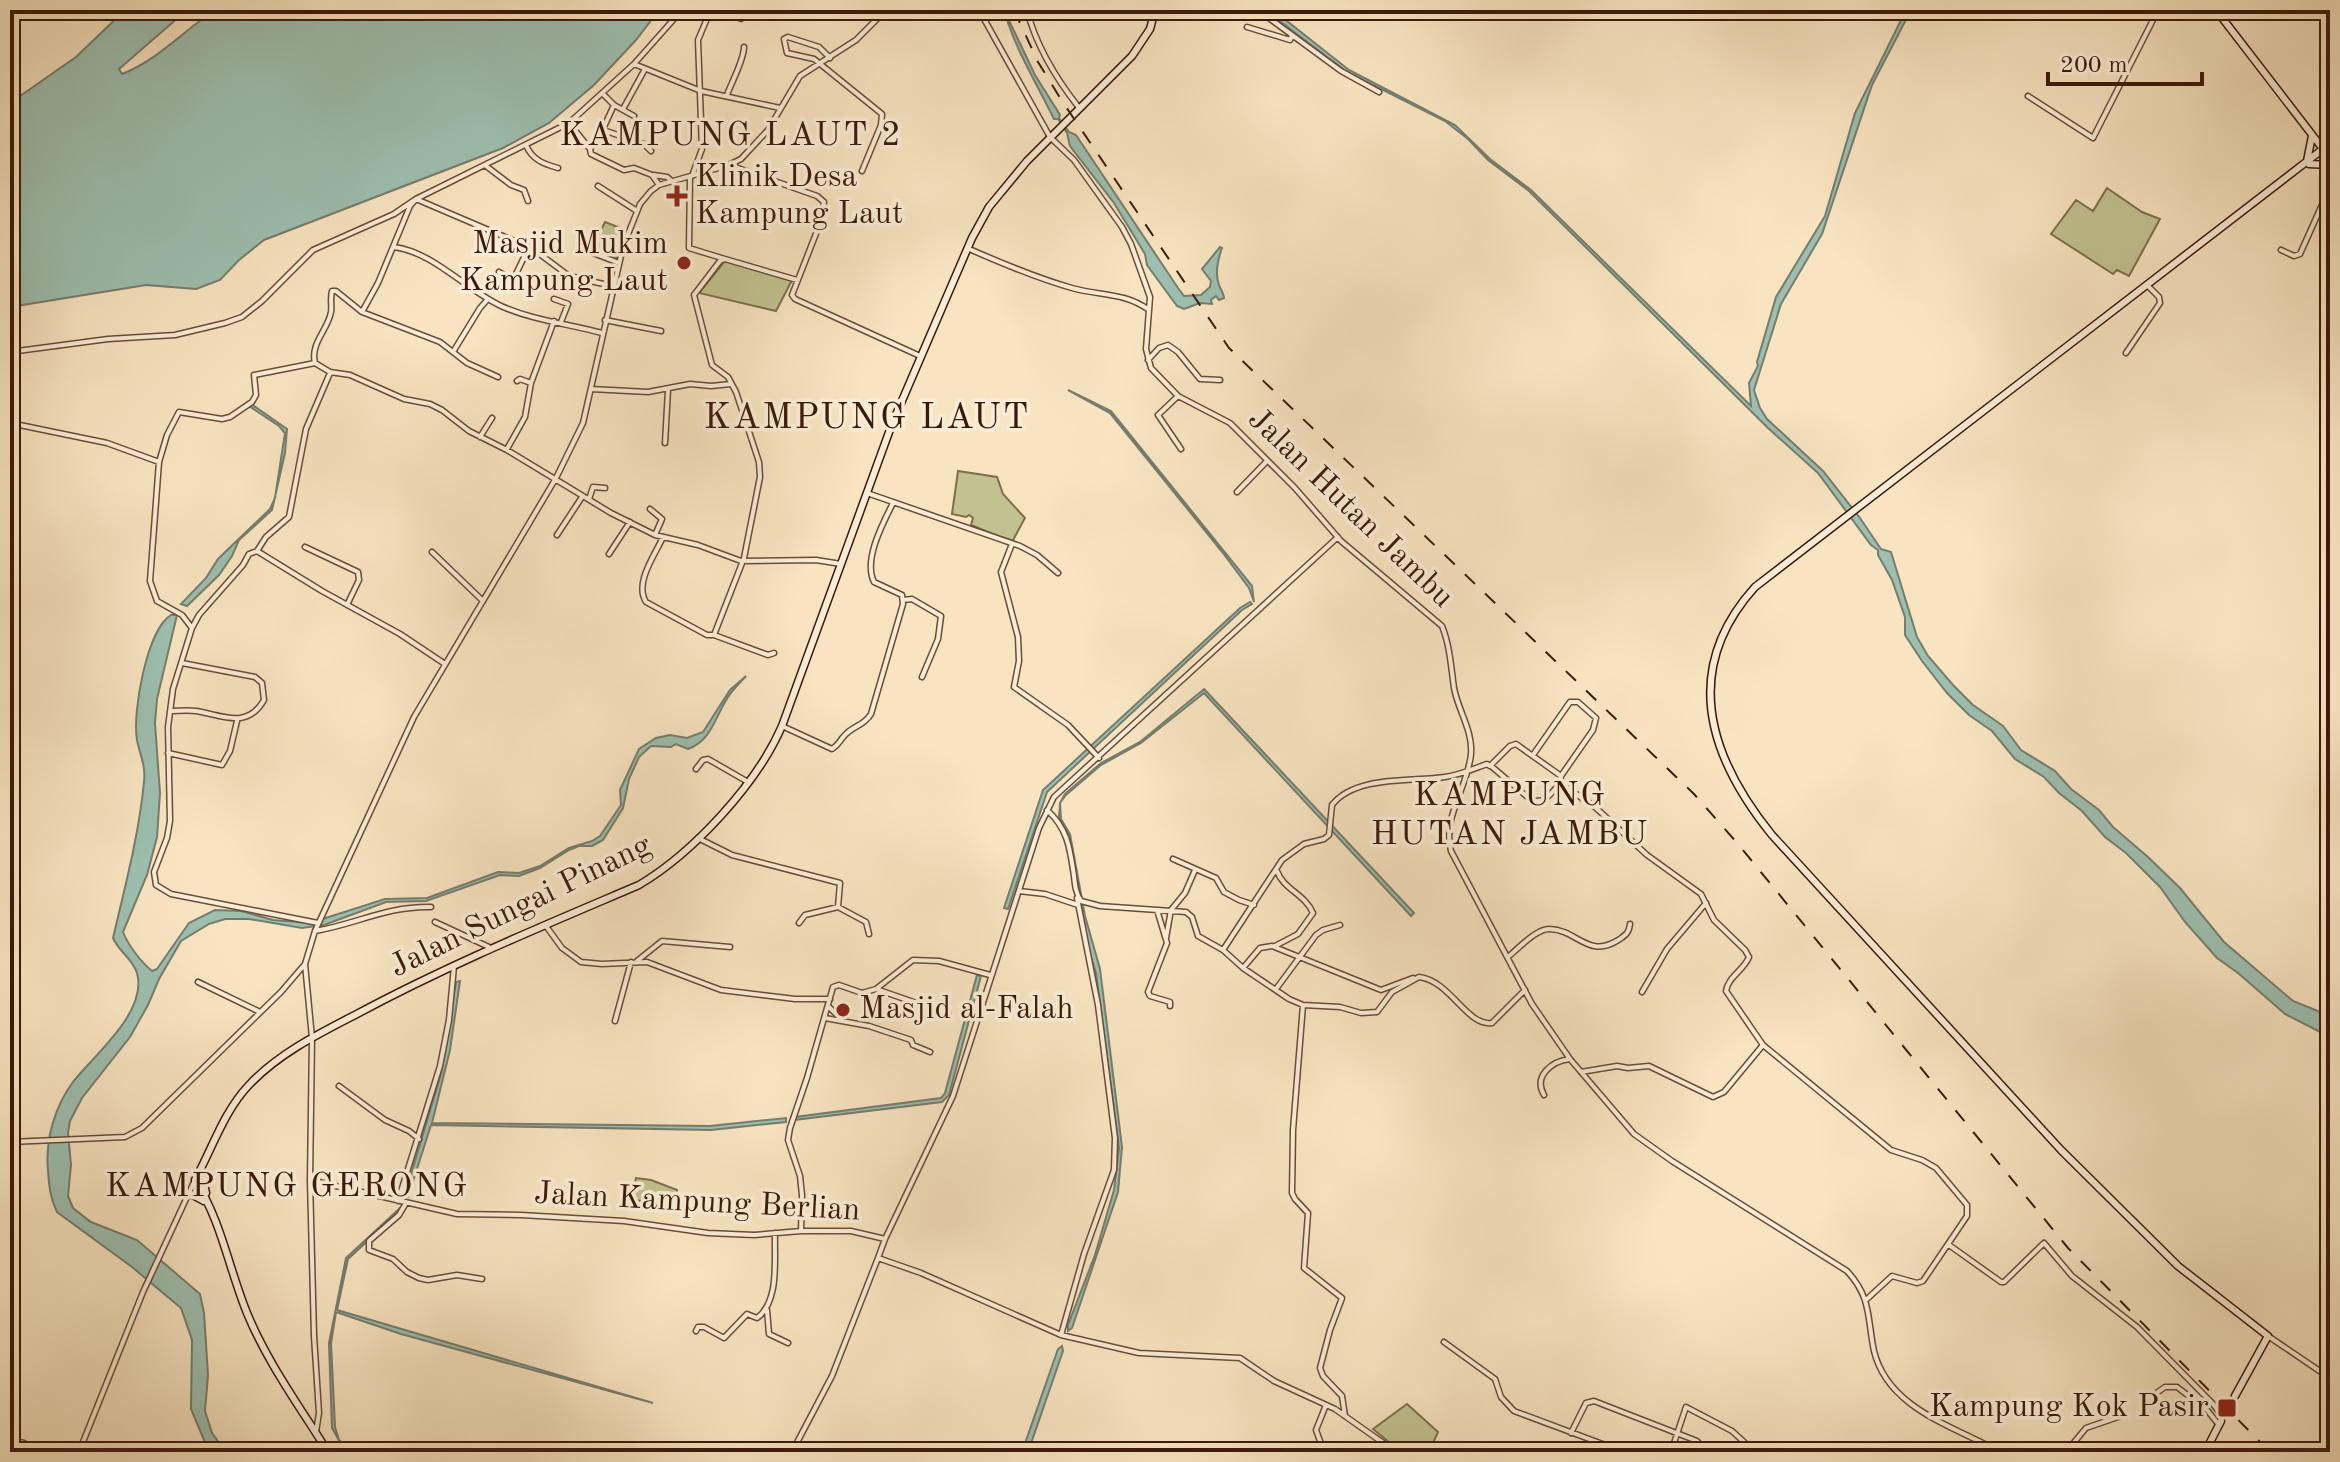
<svg xmlns="http://www.w3.org/2000/svg" width="2340" height="1462" viewBox="0 0 2340 1462" font-family="'Old Standard TT',serif">
	<style>
		.green { fill: #c2c290; stroke: #7e6e4e; stroke-width: 2 }
		.water { fill: #9dbfb0; stroke: #767d6e; stroke-width: 2 }
		.lines { fill: none; stroke-linecap: round; stroke-linejoin: round }
		.street-casing { stroke: #6a4c38; stroke-width: 7 }
		.secondary-casing { stroke: #3b1a0b; stroke-width: 9 }
		.street { stroke: #faedd7; stroke-width: 4 }
		.secondary { stroke: #faedd7; stroke-width: 6 }
		.rail { stroke: #3b1a0b; stroke-width: 2; stroke-dasharray: 14 14; stroke-linecap: butt }
		.poi-dot { fill: #8f2418; stroke: #faedd7; stroke-width: 3 }
		.labels { text-anchor: middle; dominant-baseline: central; stroke-width: 7; stroke-linejoin: round; paint-order: stroke }
		.poi-label { font-size: 32px; fill: #3b1a0b; stroke: #faedd7; text-anchor: start }
		.street-label { font-size: 32px; fill: #3b1a0b; stroke: #faedd7 }
		.neighbourhood-label { font-size: 34px; letter-spacing: 2px; fill: #3b1a0b; stroke: #faedd7 }
		.quarter-label { font-size: 36px; letter-spacing: 2px; fill: #3b1a0b; stroke: #faedd7 }
	</style>
	<rect width="100%" height="100%" fill="#f8e4c1"/>
	<filter id="stains"><feTurbulence type="fractalNoise" baseFrequency=".0025" numOctaves="4"/><feColorMatrix values="0 0 0 0 .2 0 0 0 0 .09 0 0 0 0 .02 0 0 0 .5 -.17"/></filter>
	<radialGradient id="worn" r=".72"><stop offset=".6" stop-color="#630" stop-opacity="0"/><stop offset="1" stop-color="#630" stop-opacity=".3"/></radialGradient>
	<path class="green" d="M2107 188 2142 212 2160 219 2129 276 2117 270 2113 274 2051 234 2076 200 2093 211Z
		M605 222 626 230 616 259 591 250Z
		M728 261 792 280 776 311 699 293 724 262Z
		M958 471 997 477 1003 494 1025 518 1012 542 971 525 973 518 969 515 966 517 952 514Z
		M636 1178 651 1180 677 1190 675 1204 631 1200Z
		M1407 1404 1438 1432 1429 1452H1401L1373 1429Z"/>
	<path class="water" d="M125 10H187L119 69 122 74C158 60 183 31 215 10H659L636 40 594 85 549 123 503 148 264 240 239 260 220 280 196 289 146 285 10 307V103L76 57Z
		M1004 10 1035 75 1060 115 1059 118 1069 132 1076 135 1178 288 1184 296 1201 295 1210 287 1211 281 1202 269 1220 247 1222 248C1218 259 1215 274 1219 285 1221 290 1224 294 1224 298L1219 300 1216 296 1211 300 1212 304 1200 303 1184 309 1177 306 1147 265 1145 254 1114 203 1070 146 1067 133 1058 119H1054C1036 82 1015 49 1004 10Z
		M1265 10H1273L1349 70 1455 125 1490 159 1531 190 1751 406 1749 383 1758 366 1757 362 1776 297 1825 216 1855 113 1906 10H1911L1872 85 1822 234 1781 304 1754 390 1760 408 1767 419 1823 471 1860 518 1881 549 1891 552 1917 637 1928 656 1953 685 1973 705 2003 726 2021 750 2055 771 2071 789 2099 810 2113 827 2148 857 2180 888 2224 942 2293 1001 2330 1016V1037L2285 1014 2238 973 2217 958 2185 922 2160 887 2126 853 2105 837 2082 811 2059 793 2044 777 2015 759 1992 731 1969 715 1947 693 1922 661 1905 635V617L1892 580 1878 555V550L1871 545 1818 473 1768 428 1529 191 1488 160 1468 139 1445 121 1347 72Z
		M1068 390 1111 411 1252 586 1254 602 1249 588 1223 553 1110 413Z
		M251 404 287 429 285 453 272 510 239 540 232 556 219 575 187 606 181 604 206 578 218 559 270 509 275 498 285 433 279 426 249 406Z
		M1250 602 1252 604 1242 610 1047 792 1008 909 1004 908 1043 790 1240 608Z
		M171 615H177L157 699 155 723 160 793 157 837 147 875 123 932C128 945 141 962 152 971L157 969 189 923 215 910 241 911 273 920 310 923 385 899 427 898 498 872 519 873 540 866 569 848 592 841 600 836 621 805 620 790 639 749 656 738 670 735 687 738 703 732 730 690 746 676C738 685 730 692 725 702 714 721 710 741 688 749L676 744 671 747 651 746 639 757 629 779 623 808 603 840 592 846H579L569 850 540 868 519 876 500 875 426 901 386 902 324 925 302 928 249 919H225L209 924 181 941 159 979 148 1005 130 1037 82 1098 70 1121 68 1133 71 1165 68 1196 73 1208 91 1222 137 1240 200 1294 204 1313 208 1375 205 1411 212 1433 226 1452H209L191 1409 192 1340 181 1308 132 1267 57 1212C50 1198 49 1185 48 1170 45 1140 55 1106 73 1082 94 1055 148 1012 137 973 133 959 119 952 113 938 125 887 139 834 144 782 146 766 140 755 137 740 132 713 147 629 171 615Z
		M1204 689 1414 913 1411 916 1204 693 1141 743 1101 765 1066 795 1060 803 1061 819 1070 834 1085 916 1100 969 1122 1147 1118 1192 1072 1328 1068 1331V1325L1095 1255 1114 1190 1119 1148 1096 973 1087 944 1069 835 1059 818 1060 803 1065 794 1101 763 1140 742Z
		M977 975 981 976 949 1095 942 1102 794 1120 795 1117 941 1098 945 1093Z
		M460 981 450 1050 432 1123 710 1126 786 1118V1122L711 1130 431 1125 408 1197 404 1198 441 1074 456 982Z
		M400 1208 399 1212 348 1259 337 1310 653 1403 401 1334 336 1312 331 1343 335 1427 339 1440 351 1452 345 1451 332 1428 329 1343 346 1258Z
		M1062 1346 1063 1351 1028 1452H1022L1058 1349Z"/>
	<g class="lines">
		<g class="street-casing">
			<path id="street" d="M724 10 741 19 749 10
				M979 10 1050 137 1074 160 1122 227 1131 244 1150 297 1146 349 1151 368 1178 396 1230 423 1295 488 1341 541 1442 626C1450 646 1451 667 1454 688 1458 710 1473 731 1471 754 1468 787 1442 817 1451 851L1532 1004 1570 1059 1634 1134 1672 1161 1847 1271C1872 1298 1867 1318 1874 1351 1888 1409 1954 1426 2000 1452
				M1027 10C1036 46 1057 80 1080 109
				M1258 10 1341 71 1379 92
				M1247 27 1290 40 1292 36
				M830 58 819 47 788 37 784 39 787 53 814 59 882 114 881 125 862 171
				M634 64 682 10
				M727 95C732 81 744 60 744 47
				M2028 96 2093 138 2158 10
				M614 105 634 116
				M623 109 645 69
				M569 123 590 149 591 154 624 170 634 168 652 175 659 185
				M603 130 644 144 651 151
				M526 145C532 160 544 164 558 168
				M590 149 603 129 614 105 603 94
				M729 165 817 196 824 202 819 226 792 295 795 299 920 356
				M486 166 511 185 524 190 528 201
				M654 175 667 177 673 182
				M692 176 702 149 698 40 706 21 697 10
				M690 177 689 248 725 259
				M598 186 637 211
				M581 232 593 253 619 263
				M394 247C433 252 465 289 501 306 532 320 569 324 602 333
				M967 248C1001 263 1036 278 1072 288 1100 296 1124 292 1149 310
				M2281 250 2294 256 2300 254 2330 187
				M499 272 513 280 529 247
				M554 299 568 304 561 322
				M362 312 378 283 410 206 416 199 569 123 634 64 701 91 780 108
				M605 320 661 331
				M10 352 108 339 175 335 225 323 242 317 262 301 313 250 394 214 416 199 533 249 569 276 612 286
				M453 352 480 308 488 299
				M2126 353 2160 303 2159 297 2147 285
				M1148 360 1159 348 1168 345 1178 352 1200 379 1220 380
				M315 363C310 343 328 330 331 312 332 305 330 298 332 291H336L362 312 440 342 467 363 498 377
				M517 381 520 379 531 383
				M591 389 648 392 690 384 711 386 731 384
				M1178 396 1158 415 1181 449
				M10 423 107 443 159 462
				M480 437 492 418
				M665 443 668 390
				M507 449 525 417 531 383 554 321
				M1237 492 1266 462
				M867 493 1020 546 1037 555 1058 573
				M589 499 593 487 605 488
				M650 509 662 519 655 535
				M557 535 582 497
				M663 537C655 555 634 583 646 602L707 635H714L768 655 774 653
				M1012 544 1001 572 1018 637 1019 661 1014 687 1068 725 1099 758
				M305 547 358 572 359 580 347 605
				M257 551 322 591 400 634 445 664
				M432 552 483 601
				M609 554 630 522
				M903 600 912 599 941 616 938 639 922 677
				M192 628 199 615 243 565 249 554 257 551 266 537 289 517 306 429 330 373
				M714 635 744 558 760 477 759 462 736 392 728 377 712 365 694 295 720 261 725 259 797 280
				M170 711C178 711 187 710 196 711 222 715 247 730 264 700L262 683 255 677 182 663
				M782 726 832 749C839 745 839 741 845 735 854 725 864 726 871 714L903 604 902 595 874 582C863 560 883 523 893 503
				M168 753 222 765 230 751 237 721
				M1491 766 1531 800C1545 805 1552 792 1560 783L1561 776
				M696 769 703 760 708 759 748 782
				M1560 783 1595 807 1647 855 1701 894 1714 920 1745 950 1749 957C1744 970 1728 977 1726 991L1763 1045 1891 1150 1922 1160 1936 1168 1967 1205V1216L1923 1281 1917 1283 1892 1276 1867 1299
				M1047 810C1068 829 1070 849 1074 876 1075 886 1076 894 1081 901L1100 906 1186 912 1192 917 1198 936 1223 950 1243 968 1289 999 1303 1005 1340 1007 1361 1013 1377 1012 1392 992 1419 977C1451 981 1466 1026 1492 1023L1525 990
				M698 838 732 855 840 883 838 907
				M1173 859 1216 878 1224 892 1239 900 1254 905
				M1019 891 1045 894 1078 905
				M1157 910 1167 943 1148 992 1150 996 1170 1002V1006
				M435 922 489 947
				M318 923 171 894 156 885 154 872 167 838 170 821 168 727 173 689 192 628 182 615 157 601 150 581 159 462 167 435 179 412 222 419 230 417 252 402 256 395 254 375 315 363 330 372 350 375 404 399 430 404 442 410 469 431 507 450 611 513 655 535 698 545 741 561 816 560 841 564
				M799 923 805 915 838 907 866 922 869 934
				M546 926 562 948 581 962 602 964 647 962 721 990 795 999H830
				M315 931C357 924 386 906 431 907
				M1166 938 1171 910 1185 893 1195 870
				M1275 946 1298 934 1313 913C1306 895 1283 889 1277 871
				M1223 950 1282 860 1304 844 1324 839 1329 835 1332 805C1355 775 1412 782 1445 777 1460 775 1473 769 1487 764L1490 766 1510 746 1516 744 1561 776 1593 730 1596 718 1578 702H1570L1533 755
				M1509 956C1519 948 1537 928 1550 929 1578 930 1588 960 1620 939 1627 934 1629 932 1630 924
				M637 961 662 941 730 947
				M1243 968 1260 948 1272 946 1381 990 1413 978
				M198 982 260 1012
				M876 989 913 960 939 961 990 975
				M1276 989 1316 935 1323 930 1340 925
				M1642 992 1667 949 1706 903
				M1303 1005 1293 1130 1292 1193 1295 1199 1308 1213 1304 1268 1342 1298 1330 1330 1320 1368 1323 1376 1342 1396 1345 1416
				M828 1006 841 1019
				M825 1018 869 1026 911 1040 913 1045 930 1052
				M615 1021 631 962
				M1581 1072 1617 1066 1628 1068 1649 1066 1713 1097 1724 1092 1763 1045
				M339 1086 385 1120 409 1131 419 1139
				M1544 1095C1533 1076 1552 1061 1570 1059
				M10 1142 125 1137 142 1128 281 992 305 964
				M310 1180 457 1214 521 1215 624 1221 708 1233 754 1235 801 1231H851L885 1239 878 1258 921 1273 1061 1335 1139 1353 1240 1358 1274 1381 1335 1409 1396 1452
				M398 1201 440 1066 449 1020 454 966
				M406 1203 399 1215 369 1241V1250L393 1259 407 1272 419 1278 428 1280 457 1275 482 1279
				M801 1231 802 1195 800 1176 788 1140 790 1128 807 1078 833 987 839 985 862 993 876 989 948 1014
				M885 1239 953 1096 1039 828 1054 797 1338 537
				M1949 1245 2001 1282H2004L2044 1243 2072 1276 2137 1327 2213 1404 2220 1413 2221 1421
				M767 1310 769 1334 788 1343
				M696 1331 698 1327H704L724 1338 747 1314 757 1318C780 1301 774 1259 775 1233
				M1061 1335 1084 1254 1114 1170 1115 1138 1098 1005 1077 898
				M2268 1336 2330 1378
				M1444 1342 1495 1379 1501 1397 1514 1411 1624 1452
				M10 1394 14 1398 10 1426
				M2155 1394 2165 1387H2177L2207 1410 2219 1425
				M316 1432 319 1413 314 1336 310 1180 312 1038 305 964 315 931 414 717 556 478 583 423 623 247 640 204 651 191 659 185 729 165 741 159 768 130 800 76 856 40 886 10
				M1571 1433 1586 1403 1594 1401 1697 1441 1704 1449 1711 1451
				M10 1437 15 1441 24 1443 25 1452
				M81 1449 149 1452
				M79 1452 143 1292 194 1182
				M792 1452 832 1376 878 1258
				M1324 1452 1316 1430 1326 1405
				M1671 1452 1686 1407 1732 1431 1755 1452
				M2066 1452 2086 1428 2118 1417"/>
		</g>
		<g class="secondary-casing">
			<path id="secondary" d="M2216 10 2330 158
				M2307 161 2312 136
				M2309 164 2330 165
				M201 1169 206 1193
				M189 1193 204 1201
				M2235 1396 2268 1336 2178 1266 2061 1150 1772 835C1708 756 1681 669 1755 587L2323 149
				M328 1452C300 1407 267 1362 247 1313 229 1269 221 1220 195 1180 212 1149 224 1111 249 1085 278 1054 318 1034 355 1015 448 965 543 926 639 885 693 853 757 784 782 726L892 424 972 238 989 207 1027 161 1132 56 1150 29 1155 10
				M2205 1452 2221 1421"/>
		</g>
		<use href="#street" class="street"/>
		<use href="#secondary" class="secondary"/>
		<path class="rail" d="M1014 10 1038 62 1062 101 1229 348 1694 794 1738 844 2068 1248 2270 1452"/>
	</g>
	<g class="poi-dot">
		<path d="M673 184h8v8h8v8h-8v8h-8v-8h-8v-8h8z"/>
		<circle cx="684" cy="263" r="8"/>
		<circle cx="843" cy="1010" r="8"/>
		<rect x="2217" y="1398" width="20" height="20" rx="4"/>
	</g>
	<g class="labels">
		<g class="poi-label">
			<text x="695" y="178">Klinik Desa<tspan x="695" dy="37">Kampung Laut</tspan></text>
			<text x="668" y="245" text-anchor="end">Masjid Mukim<tspan x="668" dy="37">Kampung Laut</tspan></text>
			<text x="859" y="1010">Masjid al-Falah</text>
			<text x="2209" y="1408" text-anchor="end">Kampung Kok Pasir</text>
		</g>
		<g class="street-label">
			<text transform="translate(1350 509) rotate(44)">Jalan Hutan Jambu</text>
			<text transform="translate(521 907) rotate(-26)">Jalan Sungai Pinang</text>
			<text transform="translate(697 1203) rotate(3)">Jalan Kampung Berlian</text>
		</g>
		<g class="neighbourhood-label">
			<text x="731" y="136">KAMPUNG LAUT 2</text>
			<text x="1510" y="796">KAMPUNG<tspan x="1510" dy="39">HUTAN JAMBU</tspan></text>
			<text x="287" y="1187">KAMPUNG GERONG</text>
		</g>
		<g class="quarter-label">
			<text x="867" y="419">KAMPUNG LAUT</text>
		</g>
	</g>
	<rect width="2340" height="1462" fill="none" stroke="#f8e4c1" stroke-width="40"/>
	<rect x="12" y="12" width="2316" height="1438" fill="none" stroke="#3b1a0b" stroke-width="4"/>
	<rect x="20" y="20" width="2300" height="1422" fill="none" stroke="#3b1a0b" stroke-width="2"/>
	<path d="M2048 72v12h154v-12" fill="none" stroke="#3b1a0b" stroke-width="4"/>
	<text x="2060" y="72" font-size="24" fill="#3b1a0b" stroke="#faedd7" stroke-width="6" paint-order="stroke">200 m</text>
	<rect width="100%" height="100%" filter="url(#stains)"/>
	<rect width="100%" height="100%" fill="url(#worn)"/>
</svg>
